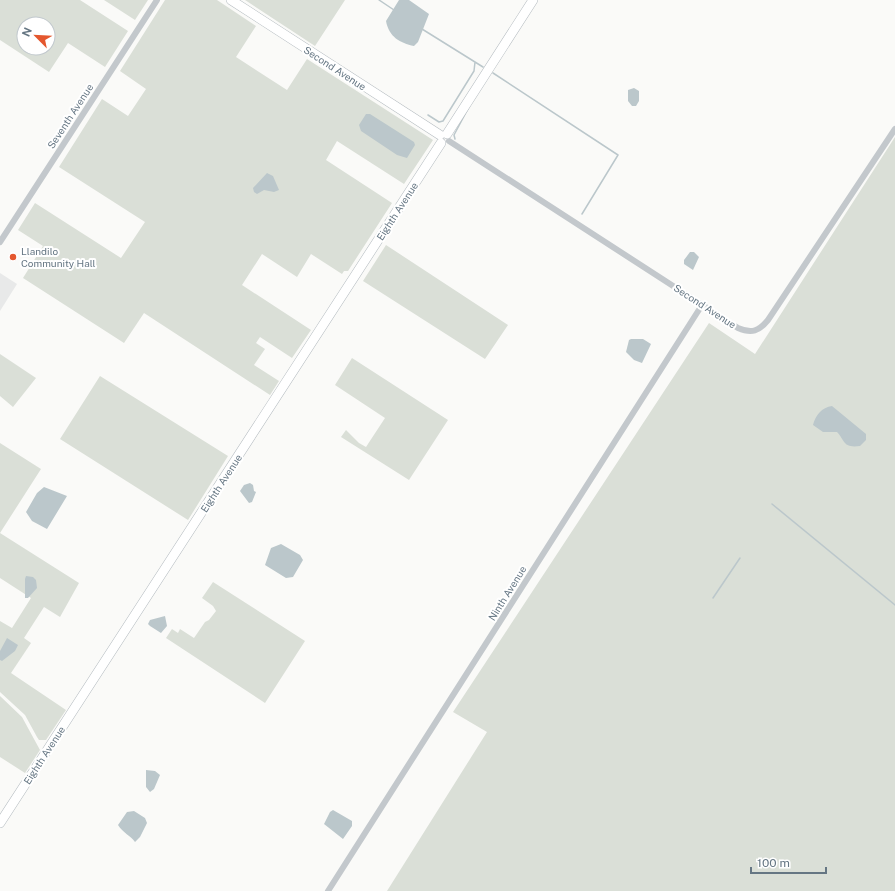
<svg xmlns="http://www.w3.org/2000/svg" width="895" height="891" viewBox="0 0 895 891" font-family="'Public Sans',sans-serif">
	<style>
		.built { fill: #e8e9e9 }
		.green { fill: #dadfd7; fill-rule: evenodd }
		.water { fill: #bbc7cb }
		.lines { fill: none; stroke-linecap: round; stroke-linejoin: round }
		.stream { stroke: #bbc7cb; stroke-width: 1.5 }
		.secondary-casing { stroke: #b3babf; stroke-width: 10 }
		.street { stroke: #c3c8cc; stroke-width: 6 }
		.secondary { stroke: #fff; stroke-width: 9 }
		.poi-dot { fill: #e4572e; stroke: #fff; stroke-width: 1.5 }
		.labels { text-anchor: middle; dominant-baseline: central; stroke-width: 4; stroke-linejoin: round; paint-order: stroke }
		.street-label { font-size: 10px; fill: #657683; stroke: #fff }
		.poi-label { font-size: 10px; fill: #657683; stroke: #fff; text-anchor: start }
	</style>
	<rect width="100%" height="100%" fill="#fafaf8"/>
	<path class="built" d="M0 273 17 284 0 311Z"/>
	<path class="green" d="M0 0H80L128 31 105 67 68 43 49 72 0 40ZM24 24H48V48H24Z
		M104 0H148L135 20Z
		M165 0H217L256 26 236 57 287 90 307 59 433 140 404 184 337 141 326 160 392 203 348 271H344L342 274 311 254 297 277 262 254 242 285 311 330 292 358 260 337 256 343 265 349 254 365 279 381 270 395 144 313 124 343 23 278 43 246 18 230 35 203 121 258 145 222 59 167 102 99 128 116 146 89 120 71Z
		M245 0H345L315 46Z
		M895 137V891H387L487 732 453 712 709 323 755 354Z
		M386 245 508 325 485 359 363 281Z
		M0 354 36 378 13 407 0 396Z
		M352 358 448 420 409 480 341 437 346 430 359 443 366 447 385 418 335 385Z
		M100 376 228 456 188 520 60 439Z
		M0 443 41 469 0 533 79 583 60 617 44 607 24 638 31 643 11 673 66 710 46 740H39L37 737 25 715 0 692V621L12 628 31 598 0 578Z
		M213 582 305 641 265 703 166 638 172 629 178 633 180 629 194 638 205 622 209 620 216 611 213 606 202 598Z
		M0 696 22 717 40 750 25 773 0 757Z"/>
	<path class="water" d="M399 0H409L429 14 418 42 414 46C400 43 389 37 386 21Z
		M634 88 639 91V101L636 106H632L628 101V90Z
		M366 114H370L414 142 415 145 407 158 397 155 361 131 359 125Z
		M267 173 273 176 279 190 274 192 264 190 257 194 254 192 253 188Z
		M690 252H694L699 257 693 270 684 264V260Z
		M631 339H643L651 344 642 363 634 360 626 352 629 340Z
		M832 406 866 434V440L860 446C843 448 846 442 837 432H823L813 425C815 416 822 407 832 406Z
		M250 483 253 485 254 491 256 492 252 502 249 503 240 491 244 485Z
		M44 487 67 496 47 529 32 521 26 512 37 493Z
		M281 544 300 555 303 560 293 577 286 578 265 565 271 548Z
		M26 576 33 577 36 580 37 588 28 598H25V579Z
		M165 616 167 626 161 633 150 626 148 624 150 620Z
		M7 638 18 645 15 651 2 661 0 660V651Z
		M146 770 155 771 160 775 154 789 150 792 146 787Z
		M333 810 352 821V826L343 839 324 824 330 812Z
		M134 811 145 818 147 823 140 837 135 842C130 835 123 833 118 825L127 812Z"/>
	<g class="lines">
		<path class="stream" d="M379 0 394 10
			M422 29 483 67
			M493 73 618 155 582 214
			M428 115 439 122 443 121 474 71 475 62
			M455 139 454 135 470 105
			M772 504 895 605
			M713 598 740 558"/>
		<g class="secondary-casing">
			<path id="secondary" d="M231 0 440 135
				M447 134 533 0
				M0 823 441 143"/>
		</g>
		<path class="street" d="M449 141 738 328C752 334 759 331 768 320L895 129
			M0 242 157 0
			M328 891 702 305"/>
		<use href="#secondary" class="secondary"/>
	</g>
	<circle class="poi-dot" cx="13" cy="257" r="4"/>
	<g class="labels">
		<g class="street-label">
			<text transform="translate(335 68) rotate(33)">Second Avenue</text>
			<text transform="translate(70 116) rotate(-57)">Seventh Avenue</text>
			<text transform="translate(397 211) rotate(-57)">Eighth Avenue</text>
			<text transform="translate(705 306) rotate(33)">Second Avenue</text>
			<text transform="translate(221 483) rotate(-57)">Eighth Avenue</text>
			<text transform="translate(507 593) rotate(-58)">Ninth Avenue</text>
			<text transform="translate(44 755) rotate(-57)">Eighth Avenue</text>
		</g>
		<g class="poi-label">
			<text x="21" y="251">Llandilo<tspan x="21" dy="12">Community Hall</tspan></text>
		</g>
	</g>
	<g transform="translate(36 36) rotate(294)"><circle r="19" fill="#ffffff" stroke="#c1c8cd"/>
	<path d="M0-3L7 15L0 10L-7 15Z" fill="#e4572e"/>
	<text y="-6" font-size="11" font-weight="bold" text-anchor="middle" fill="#657683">N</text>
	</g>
	<path d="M751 867v6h75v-6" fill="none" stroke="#657683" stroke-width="2"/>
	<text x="757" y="867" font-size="12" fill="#657683" stroke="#ffffff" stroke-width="3" paint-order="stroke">100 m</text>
</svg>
